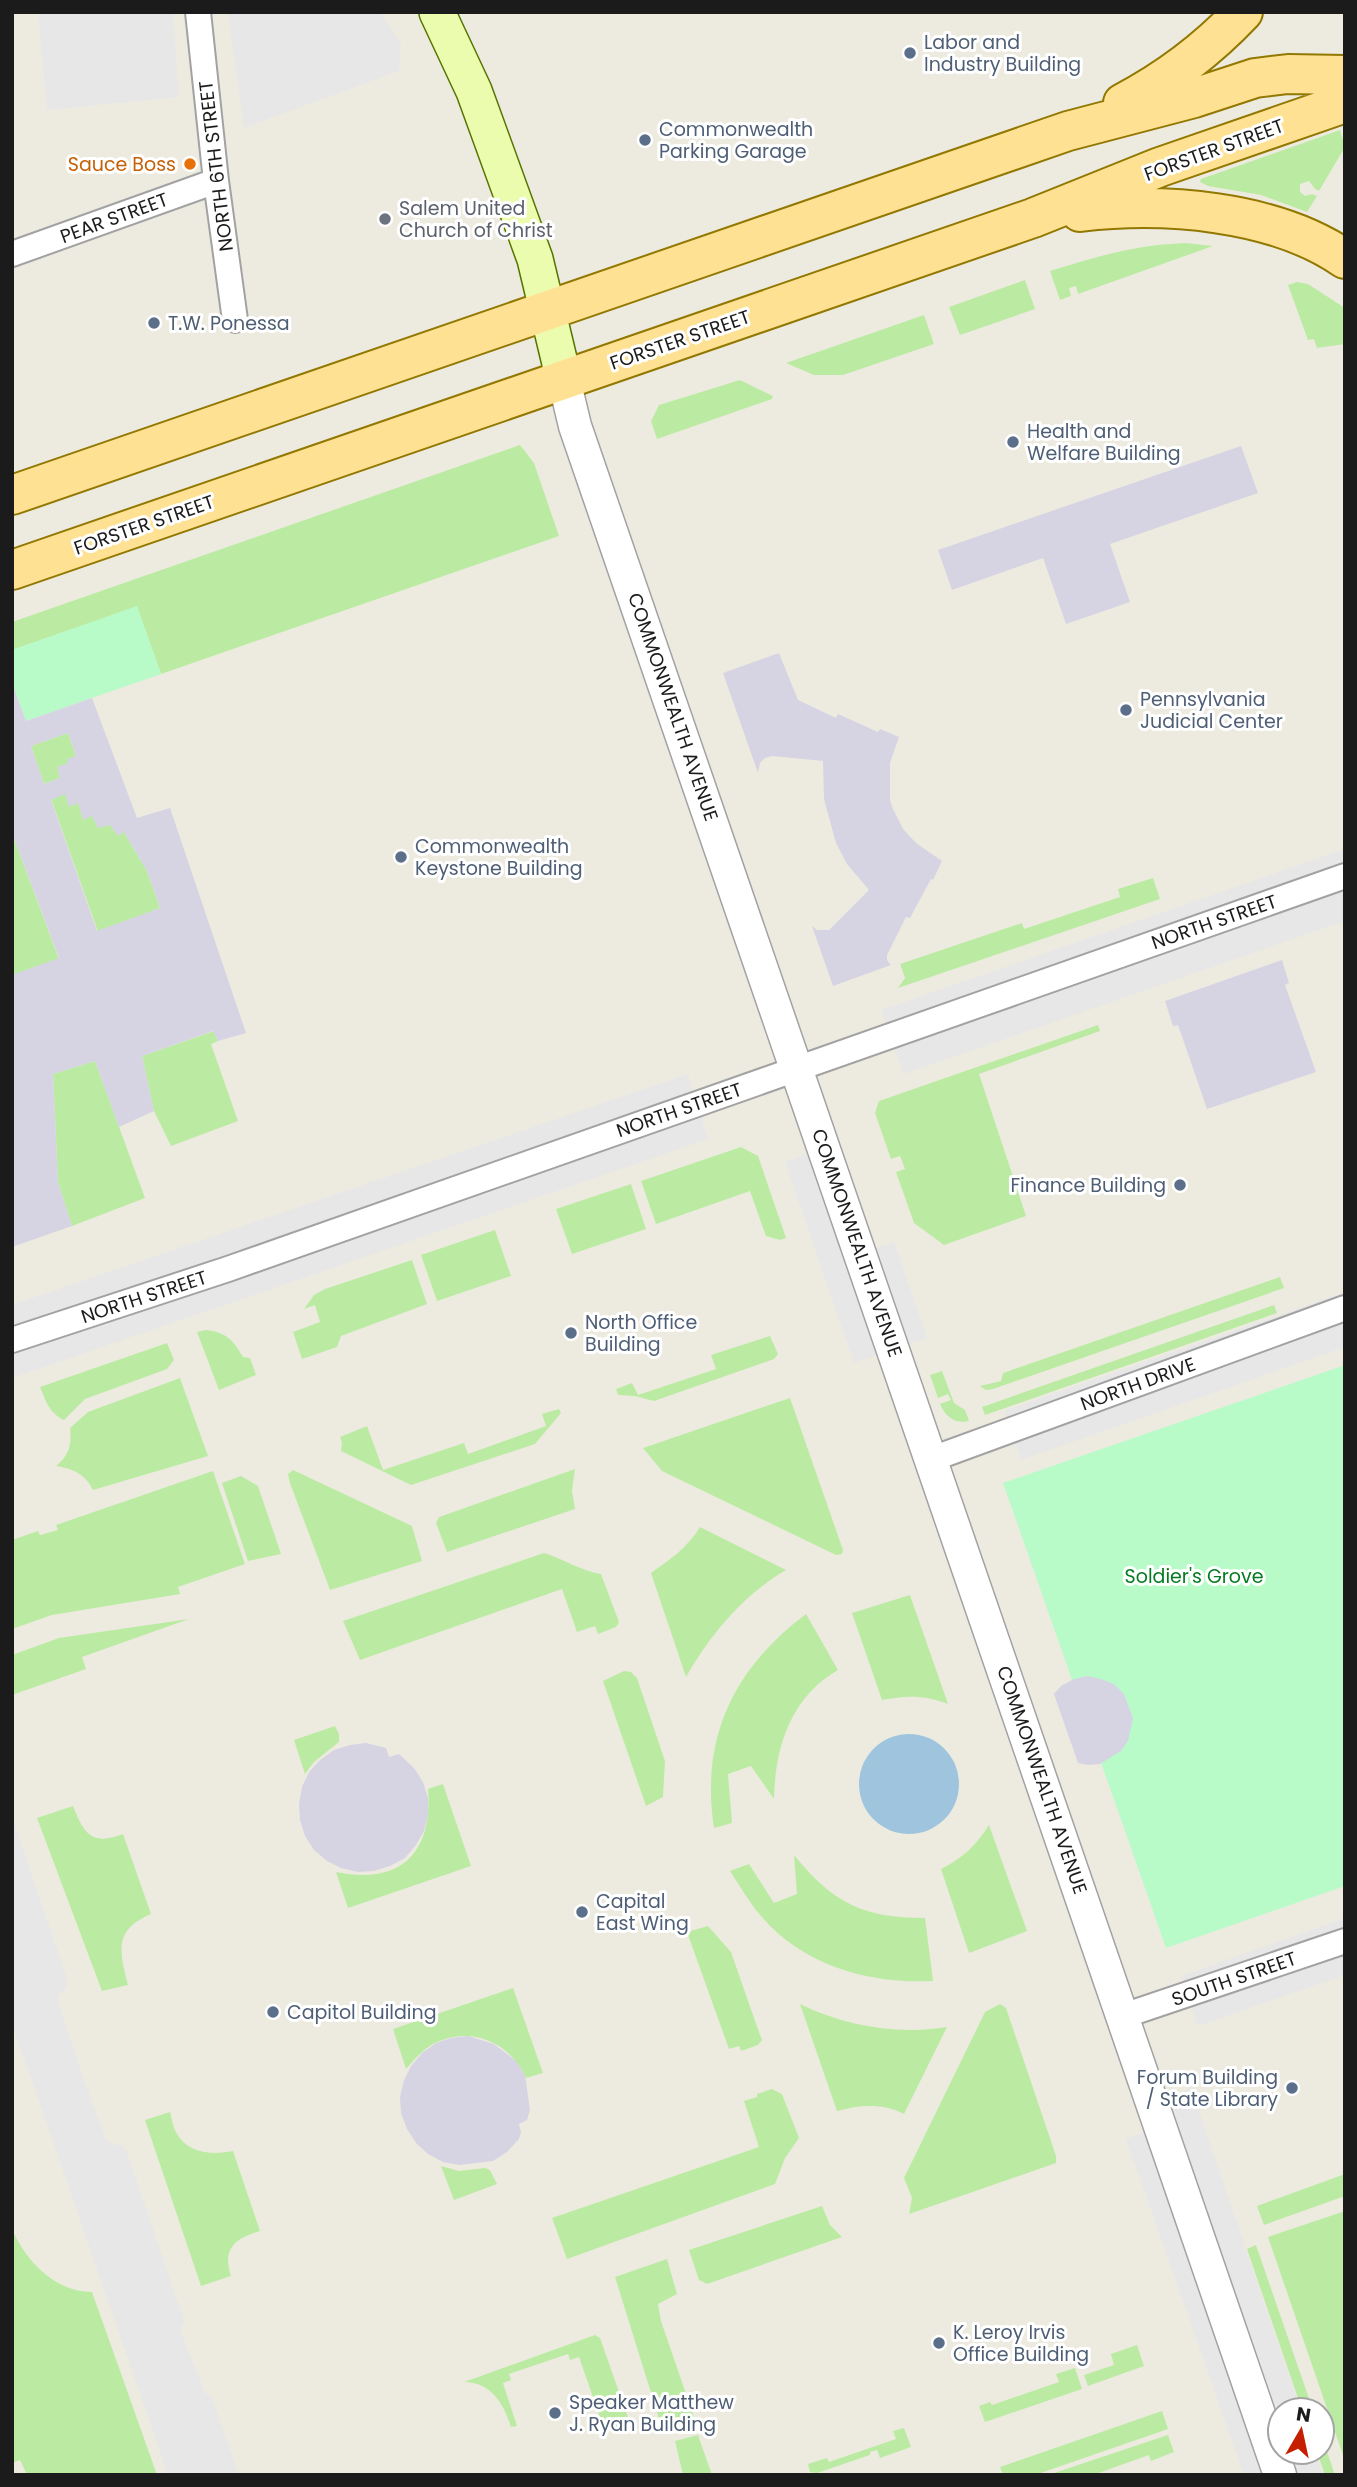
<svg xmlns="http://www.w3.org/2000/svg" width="1357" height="2487" viewBox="0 0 1357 2487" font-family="Poppins,sans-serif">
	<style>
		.grass { fill: #bbeba2 }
		.park { fill: #b9fbc8 }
		.parking { fill: #e7e7e7 }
		.plaza { fill: #d6d4e3; fill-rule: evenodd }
		.water { fill: #9ec5dd }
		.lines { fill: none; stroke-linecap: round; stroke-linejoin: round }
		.minor-casing { stroke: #a2a2a2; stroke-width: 28 }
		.tertiary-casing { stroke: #a2a2a2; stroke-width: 35 }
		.secondary-casing { stroke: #567400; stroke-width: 38 }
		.primary-casing { stroke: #927800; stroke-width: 42 }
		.minor { stroke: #fff; stroke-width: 24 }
		.tertiary { stroke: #fff; stroke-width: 32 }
		.secondary { stroke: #ecfcaf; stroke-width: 35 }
		.primary { stroke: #ffe193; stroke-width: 38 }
		.service-dot { fill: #5c6f8a; stroke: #fff; stroke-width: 2.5 }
		.food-dot { fill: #e8710a; stroke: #fff; stroke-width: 2.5 }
		.worship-dot { fill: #6b7280; stroke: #fff; stroke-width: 2.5 }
		.labels { text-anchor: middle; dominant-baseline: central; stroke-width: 6; stroke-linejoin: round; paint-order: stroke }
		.service-label { font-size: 19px; fill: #4e5e75; stroke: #fff; text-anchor: start }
		.street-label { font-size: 19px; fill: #1b1b1b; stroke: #fff }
		.food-label { font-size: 19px; fill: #c56008; stroke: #fff; text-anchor: end }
		.worship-label { font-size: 19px; fill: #5b616d; stroke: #fff; text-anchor: start }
		.park-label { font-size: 19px; fill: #077b22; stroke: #fff }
	</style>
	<rect width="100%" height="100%" fill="#edebe0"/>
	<path class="grass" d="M1340 130 1345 147 1319 191 1315 189 1309 181 1300 184V192L1305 196 1312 194 1317 196 1307 212 1261 195 1208 186 1200 182 1201 179Z
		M1186 243 1213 246 1078 294 1076 286 1069 288 1071 296 1060 300 1050 271C1099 256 1134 245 1186 243Z
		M1025 280 1035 309 960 335 949 307Z
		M1297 282 1308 284 1345 308V344L1317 348 1314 339 1308 340 1288 285Z
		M924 315 934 344 843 375H814L786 363Z
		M740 380 773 396 772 399 657 439 651 421 659 405Z
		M520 445 534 463 559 536 161 674 137 607 12 650V622Z
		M68 733 76 756 68 763 60 778 44 784 31 746Z
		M66 793 92 816 124 832 147 871 160 908 98 932 51 799Z
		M12 833 59 959 12 975Z
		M1153 878 1160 899 898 988 905 978 900 964 1022 923 1024 929 1120 897 1118 889Z
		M1098 1025 1100 1031 979 1074 1026 1216 944 1245 914 1223 896 1172 905 1169 900 1156 891 1159 875 1113 879 1101Z
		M214 1031 218 1041 211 1044 238 1121 171 1146 154 1111 142 1056Z
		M95 1061 145 1198 72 1226 58 1182 53 1074Z
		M741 1147 758 1156 786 1238 780 1240 766 1236 750 1191 656 1224 641 1181Z
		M631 1184 646 1229 572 1254 556 1209Z
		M495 1230 511 1276 437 1301 421 1255Z
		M412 1260 427 1304 341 1336 337 1347 302 1359 293 1332 320 1322 315 1305 304 1309 314 1295 325 1289Z
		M1280 1277 1284 1288 993 1389 986 1390 980 1386 1001 1381 1003 1373Z
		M1274 1305 1277 1313 985 1415 982 1407Z
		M206 1330C226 1332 233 1340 243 1357L250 1358 256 1375 219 1390 197 1332Z
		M770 1336 778 1354 774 1359 654 1401 635 1396 618 1395 616 1389 632 1383 638 1395 716 1369 711 1355Z
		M167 1343 174 1360 167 1369 85 1399 64 1420C49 1413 46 1401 40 1387Z
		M942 1371 954 1403 965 1410 969 1421C954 1424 946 1417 940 1404L951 1400 948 1394 938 1398 930 1375Z
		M180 1378 208 1456 93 1490C85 1474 74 1469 56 1466 69 1455 72 1445 70 1428L88 1412Z
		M790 1398 843 1550 842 1554 836 1555 662 1471 643 1448Z
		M559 1409 561 1413 535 1444 411 1485 341 1451 342 1442 340 1437 367 1426 383 1470 464 1443 468 1454 546 1426 542 1414Z
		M575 1469 572 1491 575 1509 447 1552 436 1523 439 1517Z
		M293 1470 412 1526 422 1561 330 1590 290 1483 288 1474Z
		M213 1471 245 1564 178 1587 180 1594 52 1615 12 1629V1540L38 1531 40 1535 58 1530 56 1525Z
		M241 1476 258 1486 281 1554 248 1561 222 1483Z
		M700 1527 786 1570C742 1596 711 1634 686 1677L651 1573C671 1559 687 1548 700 1527Z
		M544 1553C564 1559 581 1571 601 1574L619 1622 616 1627 598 1634 595 1626 577 1632 562 1589 360 1660 343 1621Z
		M910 1595 948 1704C925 1695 907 1695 882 1700L852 1613Z
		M806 1614 838 1670C791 1697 775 1747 774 1799L751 1766 728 1774 732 1823 714 1828C700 1738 734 1668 806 1614Z
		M189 1619 82 1657 86 1669 12 1695V1655L59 1638Z
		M624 1671 631 1672 637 1678 665 1761 663 1797 646 1806 603 1681Z
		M335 1726 339 1734V1742L314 1762 305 1774 294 1740Z
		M443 1784 471 1866 348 1908 336 1872C400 1885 433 1854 428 1789Z
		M73 1806C84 1834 92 1846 123 1834L151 1914C114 1930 119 1950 128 1985L102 1991 37 1818Z
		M989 1825 1027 1931 969 1953 941 1869C962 1859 977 1844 989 1825Z
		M794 1855C833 1903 863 1918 925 1918L933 1981C870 1984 803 1966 761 1916 749 1902 740 1886 730 1871L749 1864 774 1903 797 1894Z
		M708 1926 731 1952 760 2035 762 2040 758 2045 741 2051 739 2046 729 2049 687 1932Z
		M513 1988 543 2073 526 2078C511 2043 471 2025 435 2043 423 2049 415 2059 406 2069L393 2029Z
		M800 2004C845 2026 897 2035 947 2027L904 2114C882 2103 861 2105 837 2111Z
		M1000 2004 1006 2008 1056 2156V2163L909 2214 912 2198 904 2178 985 2012Z
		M772 2089 782 2094 799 2138 785 2158 775 2184 567 2259 552 2218 759 2147 744 2101 757 2097V2094Z
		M170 2112C172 2119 173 2128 177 2134 189 2154 213 2155 233 2151L260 2231C235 2239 222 2248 231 2276L201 2286 145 2120Z
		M441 2166 459 2171 485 2168 490 2170 497 2184 454 2200Z
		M1345 2174V2196L1264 2225 1257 2206Z
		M822 2206 830 2225 842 2237 707 2284 699 2280 689 2250Z
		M1345 2211V2461L1268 2237Z
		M12 2229C26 2261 55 2292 92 2292L157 2475H27L20 2460 12 2463Z
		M1256 2245 1313 2410H1302L1247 2249Z
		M667 2259 677 2294 658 2304 661 2321 695 2420 662 2428 615 2277Z
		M595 2335 600 2338 630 2423 629 2427 616 2432 612 2422 605 2424 603 2417H600L579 2357 570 2360 568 2354 509 2374 511 2380 503 2383 517 2426 511 2427C504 2404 491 2382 464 2382Z
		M1137 2345 1144 2366 1088 2386 1084 2375 1114 2365 1111 2354Z
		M1075 2368 1082 2389 985 2422 979 2406 990 2402 992 2405 1059 2382 1056 2374Z
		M1162 2411 1168 2429 1035 2475H1003L1000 2467Z
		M904 2428 911 2447 880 2458 877 2450 870 2452V2455L817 2473 810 2472 808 2464 827 2458 829 2462 896 2439 893 2431Z
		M698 2435 712 2475H683L675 2441Z
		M1168 2435 1174 2452 1151 2461 1149 2455 1093 2475H1048Z
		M1322 2437 1335 2475H1325L1317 2452H1322Z"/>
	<path class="park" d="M137 606 161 674 26 721 12 683V650Z
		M1345 1365V1886L1166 1948 1003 1483Z"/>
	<path class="parking" d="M38 12H173L179 97 47 110Z
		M228 12H379L401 43 399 71 244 128Z
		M1345 849V921L904 1074 881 1010Z
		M688 1074 708 1139 12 1378V1305Z
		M824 1148 861 1253 894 1242 927 1338 854 1363 785 1162Z
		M1345 1292V1347L1021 1460 1004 1411Z
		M12 1817 67 1978 66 1988 59 1995 58 2001 79 2065 105 2138 113 2144 123 2146 127 2152 184 2321 180 2330 205 2393 211 2396 239 2475H168L32 2081 12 2025Z
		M1345 1918V1975L1198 2026 1181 1976Z
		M1190 2085 1301 2410H1280V2452H1315L1323 2475H1244L1126 2139 1160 2126 1159 2120Z"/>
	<path class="plaza" d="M1241 446 1258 493 1110 544 1130 602 1066 624 1043 558 952 590 938 550Z
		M779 653 798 700 836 718 838 714 878 732 880 729 899 737 890 763V800L893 809 903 829 916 843 942 861 933 880 931 879 910 918 906 917 887 955V960L891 965 833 986 812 926 817 930H829L869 890 847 864 836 843 824 799 823 761 772 756 765 758 760 763 758 773 723 673Z
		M12 683 26 721 92 698 137 818 170 808 246 1033 218 1041 213 1031 142 1056 154 1111 119 1127 95 1061 53 1074 58 1182 72 1226 12 1247V975L59 958 12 833ZM68 733 76 756 67 759 68 763 57 767 60 778 44 784 31 746ZM65 794 69 807 78 803 83 820 92 816 98 828 110 825 118 836 124 832 147 871 160 908 97 931 51 800Z
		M1282 960 1289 983 1285 985 1316 1072 1207 1109 1178 1025 1173 1026 1165 1001Z
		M1087 1676 1101 1679 1114 1684 1124 1694 1133 1718 1128 1741 1121 1751 1100 1764 1088 1765 1078 1763 1054 1694 1061 1686 1074 1679Z
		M366 1743 386 1748 389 1757 399 1754 414 1768 423 1782 428 1798V1815L424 1831 416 1845 405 1858 390 1866 374 1871 358 1872 341 1868 327 1861 314 1850 305 1836 300 1820 299 1804 302 1787 309 1772 320 1760 334 1750 350 1745Z
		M468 2036 494 2044 516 2061 525 2075 530 2110 527 2120 519 2124 521 2132 519 2139 507 2152 493 2161 459 2165 443 2162 428 2154 416 2143 407 2129 401 2113 400 2097 404 2080 411 2066 422 2053 436 2043 451 2038Z"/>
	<path class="water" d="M859 1784a50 50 0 1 1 100 0a50 50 0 1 1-100 0Z"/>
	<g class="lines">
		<g class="minor-casing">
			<path id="minor" d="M198 12 216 181 235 320
				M12 254 216 181
				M12 1340 228 1269 1345 876
				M932 1459 1345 1308
				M1123 2016 1345 1941"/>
		</g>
		<g class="tertiary-casing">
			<path id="tertiary" d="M564 380 575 426 1280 2475"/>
		</g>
		<g class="secondary-casing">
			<path id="secondary" d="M437 12 474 91 535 259 564 380"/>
		</g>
		<g class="primary-casing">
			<path id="primary" d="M1123 103C1167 80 1208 49 1243 12
				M1080 212C1163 202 1274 210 1345 259
				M12 495 1068 131 1194 98 1255 78 1288 74 1345 75
				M12 570 1033 218 1160 167 1345 103"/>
		</g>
		<use href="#minor" class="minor"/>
		<use href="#tertiary" class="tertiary"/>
		<use href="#secondary" class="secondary"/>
		<use href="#primary" class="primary"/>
	</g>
	<g class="service-dot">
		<circle cx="910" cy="53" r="7"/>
		<circle cx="645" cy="140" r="7"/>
		<circle cx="154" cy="323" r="7"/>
		<circle cx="1013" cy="442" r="7"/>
		<circle cx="1126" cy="710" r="7"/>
		<circle cx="401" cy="857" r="7"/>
		<circle cx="1180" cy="1185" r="7"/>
		<circle cx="571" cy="1333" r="7"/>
		<circle cx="582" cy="1912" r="7"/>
		<circle cx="273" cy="2012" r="7"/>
		<circle cx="1292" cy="2088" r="7"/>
		<circle cx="939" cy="2343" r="7"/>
		<circle cx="555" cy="2413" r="7"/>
	</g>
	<circle class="food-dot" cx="190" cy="164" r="7"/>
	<circle class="worship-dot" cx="385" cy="219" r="7"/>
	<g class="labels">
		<g class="service-label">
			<text x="924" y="42">Labor and<tspan x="924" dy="22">Industry Building</tspan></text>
			<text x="659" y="129">Commonwealth<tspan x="659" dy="22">Parking Garage</tspan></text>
			<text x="168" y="323">T.W. Ponessa</text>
			<text x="1027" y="431">Health and<tspan x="1027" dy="22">Welfare Building</tspan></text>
			<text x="1140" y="699">Pennsylvania<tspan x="1140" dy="22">Judicial Center</tspan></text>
			<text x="415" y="846">Commonwealth<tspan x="415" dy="22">Keystone Building</tspan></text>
			<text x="1166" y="1185" text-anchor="end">Finance Building</text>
			<text x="585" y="1322">North Office<tspan x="585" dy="22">Building</tspan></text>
			<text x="596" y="1901">Capital<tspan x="596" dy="22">East Wing</tspan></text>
			<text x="287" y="2012">Capitol Building</text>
			<text x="1278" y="2077" text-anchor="end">Forum Building<tspan x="1278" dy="22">/ State Library</tspan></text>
			<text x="953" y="2332">K. Leroy Irvis<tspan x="953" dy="22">Office Building</tspan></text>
			<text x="569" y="2402">Speaker Matthew<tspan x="569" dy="22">J. Ryan Building</tspan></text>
		</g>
		<g class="street-label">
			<text transform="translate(1214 150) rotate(-20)">FORSTER STREET</text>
			<text transform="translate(216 166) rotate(-97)">NORTH 6TH STREET</text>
			<text transform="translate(114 218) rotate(-20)">PEAR STREET</text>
			<text transform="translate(680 340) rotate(-19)">FORSTER STREET</text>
			<text transform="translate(144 525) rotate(-19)">FORSTER STREET</text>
			<text transform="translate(673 707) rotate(71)">COMMONWEALTH AVENUE</text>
			<text transform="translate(1214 922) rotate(-19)">NORTH STREET</text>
			<text transform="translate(679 1110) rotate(-19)">NORTH STREET</text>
			<text transform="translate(857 1243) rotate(71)">COMMONWEALTH AVENUE</text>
			<text transform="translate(144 1297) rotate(-18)">NORTH STREET</text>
			<text transform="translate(1138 1384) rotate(-20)">NORTH DRIVE</text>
			<text transform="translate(1042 1780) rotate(71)">COMMONWEALTH AVENUE</text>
			<text transform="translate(1234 1979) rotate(-19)">SOUTH STREET</text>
		</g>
		<g class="food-label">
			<text x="176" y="164">Sauce Boss</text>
		</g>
		<g class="worship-label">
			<text x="399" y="208">Salem United<tspan x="399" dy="22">Church of Christ</tspan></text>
		</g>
		<g class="park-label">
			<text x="1194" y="1576">Soldier's Grove</text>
		</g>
	</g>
	<rect width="1357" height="2487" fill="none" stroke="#1b1b1b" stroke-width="28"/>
	<g transform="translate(1301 2431) rotate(9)"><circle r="33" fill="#ffffff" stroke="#a4a4a4" stroke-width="2"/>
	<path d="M0-5L12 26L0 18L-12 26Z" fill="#c61e00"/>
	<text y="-10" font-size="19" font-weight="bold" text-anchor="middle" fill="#1b1b1b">N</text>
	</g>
</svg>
